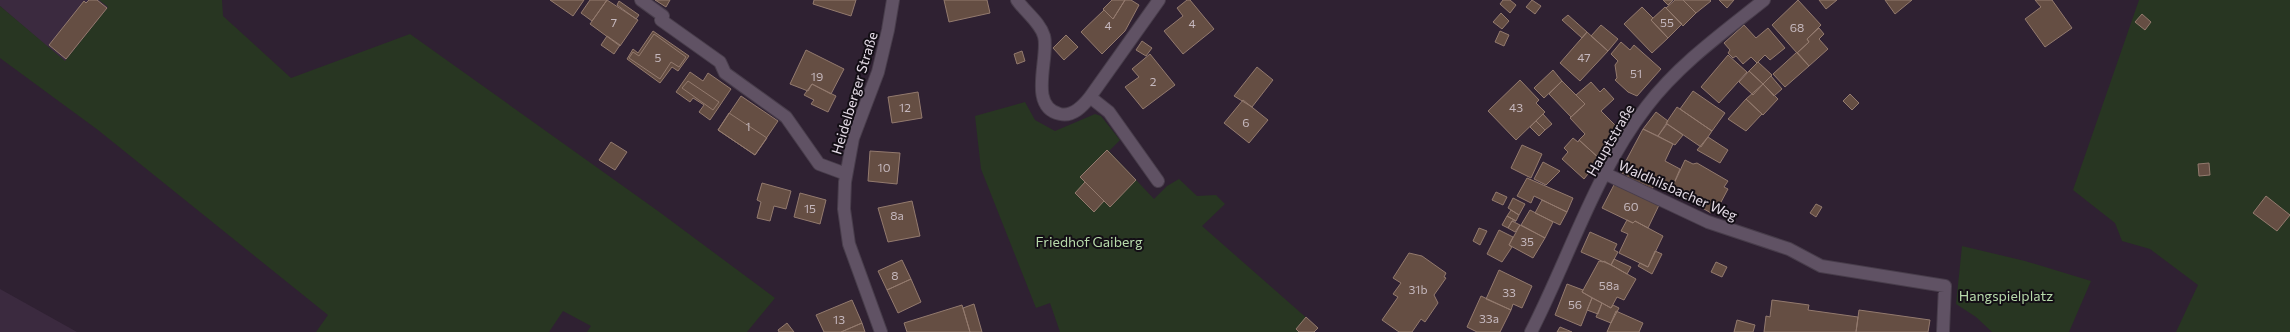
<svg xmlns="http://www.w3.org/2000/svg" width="2290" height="332" viewBox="0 0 2290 332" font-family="Commissioner,sans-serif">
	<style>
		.built { fill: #3b2a3f }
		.green { fill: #283622 }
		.building { fill: #654e43; stroke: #937a6e }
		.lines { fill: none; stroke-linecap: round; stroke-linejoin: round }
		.minor-casing { stroke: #483d4b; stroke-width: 14 }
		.minor { stroke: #605264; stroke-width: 12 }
		.labels { text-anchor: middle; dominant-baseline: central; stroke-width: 4; stroke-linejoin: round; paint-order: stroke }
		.number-label { font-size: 12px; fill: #c5b8be }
		.street-label { font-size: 14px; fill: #e5dce7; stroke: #130e15 }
		.park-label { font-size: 14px; fill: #b7daaa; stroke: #130e15 }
	</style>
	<rect width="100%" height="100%" fill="#2f2132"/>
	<path class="built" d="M0 0H99L108 7 65 62 0 6Z
		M0 289 77 332H0Z"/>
	<path class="green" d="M99 0H222L223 16 291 78 410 34 658 211 775 298 747 332H587L591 326 563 311 549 332H316L328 315 98 130 0 58V6L65 61 108 7Z
		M2139 0H2290V332H2176L2198 285 2150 249 2122 241 2115 223 2073 190Z
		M1025 102 1035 120 1055 131 1095 114 1101 116 1120 140 1109 151 1154 199 1167 186 1179 179 1197 196 1216 195 1225 204 1202 226 1318 328 1314 332H1060L1050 303 1036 308 981 169 975 116Z
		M1962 246 2025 261 2091 281 2069 332H1992L1976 317 1956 304Z"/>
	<path class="building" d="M89 0H97L107 8 66 59 49 45 84 1 86 3Z
		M550 0H584L573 16Z
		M590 0H607L592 21 581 13Z
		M607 0 638 20 620 46 590 24Z
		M655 0H670L666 7Z
		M814 0H856L851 16 813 4Z
		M944 0H987L990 13 949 22Z
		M1112 0H1125L1113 19 1103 9Z
		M1125 0H1131L1139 5 1125 31 1102 54 1081 32 1104 10 1113 19Z
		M1187 0H1190L1214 29 1183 54 1164 31 1183 16 1177 8Z
		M1503 0H1510L1516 5 1510 13 1500 4Z
		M1532 0 1541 6 1535 14 1526 7Z
		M1663 0H1673L1668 5Z
		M1675 0H1683L1696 13 1683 26 1666 8Z
		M1683 0H1710L1711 1 1696 13Z
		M1719 0H1734L1727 8Z
		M1798 0 1821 25 1807 39 1809 42 1797 53 1772 25Z
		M1819 0H1837L1826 9Z
		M1885 0H1912L1895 14Z
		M2035 0H2052L2072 28 2045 47 2025 19 2041 7Z
		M619 1 639 15 636 19 617 5Z
		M1642 7 1653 18 1651 20 1668 38 1652 53 1624 24Z
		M1665 7 1682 24 1668 38 1651 20Z
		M1501 13 1509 21 1502 29 1493 22Z
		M2142 14 2151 22 2145 30 2135 22Z
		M1568 15 1587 32 1582 38 1562 20Z
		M1601 25 1618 39 1608 51 1591 36Z
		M1744 25 1756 38 1768 28 1785 48 1770 60 1765 55 1757 63 1751 57 1743 64 1736 56 1733 58 1728 53 1730 50 1724 43Z
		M1819 28 1824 34 1819 39 1828 49 1809 66 1797 53 1809 42 1807 39Z
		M653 31 689 56 678 71 672 67 660 83 627 59 633 49 638 53Z
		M1500 31 1509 35 1504 46 1495 42Z
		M1587 32 1608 51 1580 81 1560 63Z
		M654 34 686 57 679 67 671 62 660 79 629 58 633 52 639 56Z
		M1066 35 1078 47 1064 60 1053 48Z
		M607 36 620 45 614 54 601 45Z
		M1142 41 1152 48 1146 56 1136 50Z
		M1621 42 1630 50 1634 45 1661 69 1637 96 1628 92 1615 80 1617 78 1615 65 1618 61 1611 54Z
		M806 50 844 69 831 94 812 84 808 91 790 84Z
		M1022 51 1025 61 1017 64 1014 54Z
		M1797 52 1809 66 1785 87 1773 74Z
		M1150 54 1175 85 1143 109 1125 87 1139 77 1132 69Z
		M1728 55 1747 72 1719 103 1701 87Z
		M1758 62 1772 75 1763 84 1749 71Z
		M1257 67 1273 80 1252 107 1234 96Z
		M1553 70 1562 81 1544 98 1534 88Z
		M1749 71 1763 84 1753 95 1739 82Z
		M690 72 703 81 708 73 731 89 710 120 699 112 704 105 693 98 690 102 676 92Z
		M1771 76 1782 89 1774 96 1763 84Z
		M1520 80 1539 100 1536 103 1545 112 1516 140 1488 111Z
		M688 81 719 102 713 110 682 88Z
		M1562 81 1585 104 1571 117 1549 94Z
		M1591 82 1600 92 1604 88 1614 99 1601 111 1616 126 1617 129 1600 159 1579 140 1585 134 1570 118 1585 104 1576 95Z
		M812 84 836 96 828 112 811 104 814 100 804 95Z
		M1763 84 1778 99 1763 115 1746 99Z
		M1693 91 1725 113 1712 131 1680 109Z
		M918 92 922 118 892 123 888 97Z
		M1850 94 1859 103 1852 110 1843 101Z
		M741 96 778 121 755 155 718 130Z
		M1746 99 1762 114 1746 131 1728 119Z
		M1243 100 1268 120 1249 143 1224 123Z
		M1677 107 1712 131 1701 147 1666 123Z
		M1656 112 1668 121 1658 136 1643 129Z
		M729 113 767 138 755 155 718 130Z
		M1543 114 1552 124 1545 130 1536 121Z
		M1536 121 1545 130 1539 136 1530 127Z
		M1667 124 1683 135 1675 145 1658 136Z
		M1643 129 1673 144 1665 161 1680 169 1671 190 1661 186 1658 187 1654 185 1652 189 1641 183 1640 185 1627 179 1628 176 1620 172Z
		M1708 137 1728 150 1720 163 1697 150Z
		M1573 138 1578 142 1579 140 1600 159 1584 179 1562 159 1568 152 1564 148Z
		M611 142 627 152 615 170 599 160Z
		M1522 145 1542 154 1531 178 1511 168Z
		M1107 150 1136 180 1110 207 1080 177Z
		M870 151 900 153 897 184 868 181Z
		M1685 160 1693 164 1697 163 1728 181 1724 187 1728 189 1720 204 1716 202 1711 213 1671 190Z
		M1543 162 1560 171 1546 185 1534 179Z
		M2209 163 2210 175 2199 176 2198 164Z
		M1527 178 1573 198 1567 212 1534 196 1531 203 1517 196Z
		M1616 181 1660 203 1648 228 1635 221 1633 223 1602 208Z
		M1085 182 1104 201 1094 212 1075 193Z
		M762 183 791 191 786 209 774 206 770 221 757 218 761 202 757 200Z
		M1496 192 1507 197 1503 205 1492 200Z
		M800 193 826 200 820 224 794 217Z
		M2266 196 2290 215 2277 231 2253 213Z
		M1513 198 1525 204 1519 215 1508 208Z
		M1542 200 1567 212 1560 225 1535 213Z
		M912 201 920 236 888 242 878 208Z
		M1816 204 1822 207 1816 217 1810 213Z
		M1511 210 1519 215 1516 221 1507 216Z
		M1530 210 1553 222 1545 238 1521 225Z
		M1507 216 1516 221H1512L1508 228 1502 225Z
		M1627 220 1633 223 1635 221 1663 236 1648 267 1619 253 1628 234 1621 231Z
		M1512 221 1520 225 1515 232 1508 228Z
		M1520 225 1545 238 1533 258 1509 245Z
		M1479 228 1487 231 1480 245 1473 241Z
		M1499 230 1513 237 1509 245 1512 247 1502 262 1487 254Z
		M1590 232 1617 244 1614 250 1618 252 1611 265 1581 252Z
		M1655 251 1662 254 1652 274 1638 266 1640 263 1648 267Z
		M1409 253 1422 256 1446 273 1444 277 1446 278 1434 295 1438 303 1425 322 1421 319 1412 332H1399L1382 320 1398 297 1393 294 1401 283 1393 278Z
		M1614 259 1631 267 1627 274 1611 265Z
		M902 260 911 279 887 290 878 271Z
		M1599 261 1603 262 1604 261 1636 279 1624 300 1617 297 1611 308 1582 292Z
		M1716 262 1727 267 1722 277 1711 272Z
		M1499 270 1532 286 1522 308 1513 304 1511 310 1486 299Z
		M911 279 921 302 898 313 887 290Z
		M1567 284 1583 290 1582 292 1592 298 1581 326 1555 315Z
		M1481 296 1511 310 1500 332H1477L1467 327Z
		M1592 298 1602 303 1598 314 1587 310Z
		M852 300 862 323 841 332H824L816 315Z
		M1772 300 1809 305 1808 310 1858 317 1856 332H1764L1766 316 1770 317Z
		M1602 303 1611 308 1613 305 1619 308 1611 323 1596 317Z
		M974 304 982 332H970L963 308Z
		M962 305 970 332H907L904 323Z
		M1859 310 1930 320 1928 332H1856Z
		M1616 311 1643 323 1639 332H1607Z
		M1306 317 1318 328 1314 332H1299L1296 329Z
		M1737 320 1755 325 1753 332H1734Z
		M787 323 794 332H779L778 330Z
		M862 323 865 332H841Z
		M1560 327 1572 332H1557Z"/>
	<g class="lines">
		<g class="minor-casing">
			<path id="minor" d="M641 0 663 16 661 20 720 62 725 73 786 117 819 164 846 174
				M1017 0C1025 12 1040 22 1044 36 1050 56 1027 107 1060 114 1073 117 1083 106 1090 97L1109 112 1158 181
				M1090 97 1159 0
				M1606 174 1708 222 1789 249 1821 266 1945 286 1943 332
				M881 332 849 244 844 209 845 182 853 138 878 72 888 30 893 0
				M1531 332C1569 258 1595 173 1647 106 1679 64 1724 32 1764 0"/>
		</g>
		<use href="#minor" class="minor"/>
	</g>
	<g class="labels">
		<g class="number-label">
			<text x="614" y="22">7</text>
			<text x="1667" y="22">55</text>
			<text x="1192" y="23">4</text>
			<text x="1108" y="25">4</text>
			<text x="1797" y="27">68</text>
			<text x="658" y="57">5</text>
			<text x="1584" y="57">47</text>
			<text x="1636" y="73">51</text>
			<text x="817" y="76">19</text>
			<text x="1153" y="81">2</text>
			<text x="905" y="107">12</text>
			<text x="1516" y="107">43</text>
			<text x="1246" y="122">6</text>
			<text x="748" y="126">1</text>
			<text x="884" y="167">10</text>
			<text x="1631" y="206">60</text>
			<text x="810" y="208">15</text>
			<text x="897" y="215">8a</text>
			<text x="1527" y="241">35</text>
			<text x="895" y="275">8</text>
			<text x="1609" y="285">58a</text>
			<text x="1418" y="289">31b</text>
			<text x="1509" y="292">33</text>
			<text x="1575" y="304">56</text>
			<text x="1489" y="318">33a</text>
			<text x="839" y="319">13</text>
		</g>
		<g class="street-label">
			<text transform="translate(854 93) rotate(-73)">Heidelberger Straße</text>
			<text transform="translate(1610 140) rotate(-60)">Hauptstraße</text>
			<text transform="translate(1678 190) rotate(24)">Waldhilsbacher Weg</text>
		</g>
		<g class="park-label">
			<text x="1089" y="241">Friedhof Gaiberg</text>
			<text x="2006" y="295">Hangspielplatz</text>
		</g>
	</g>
</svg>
